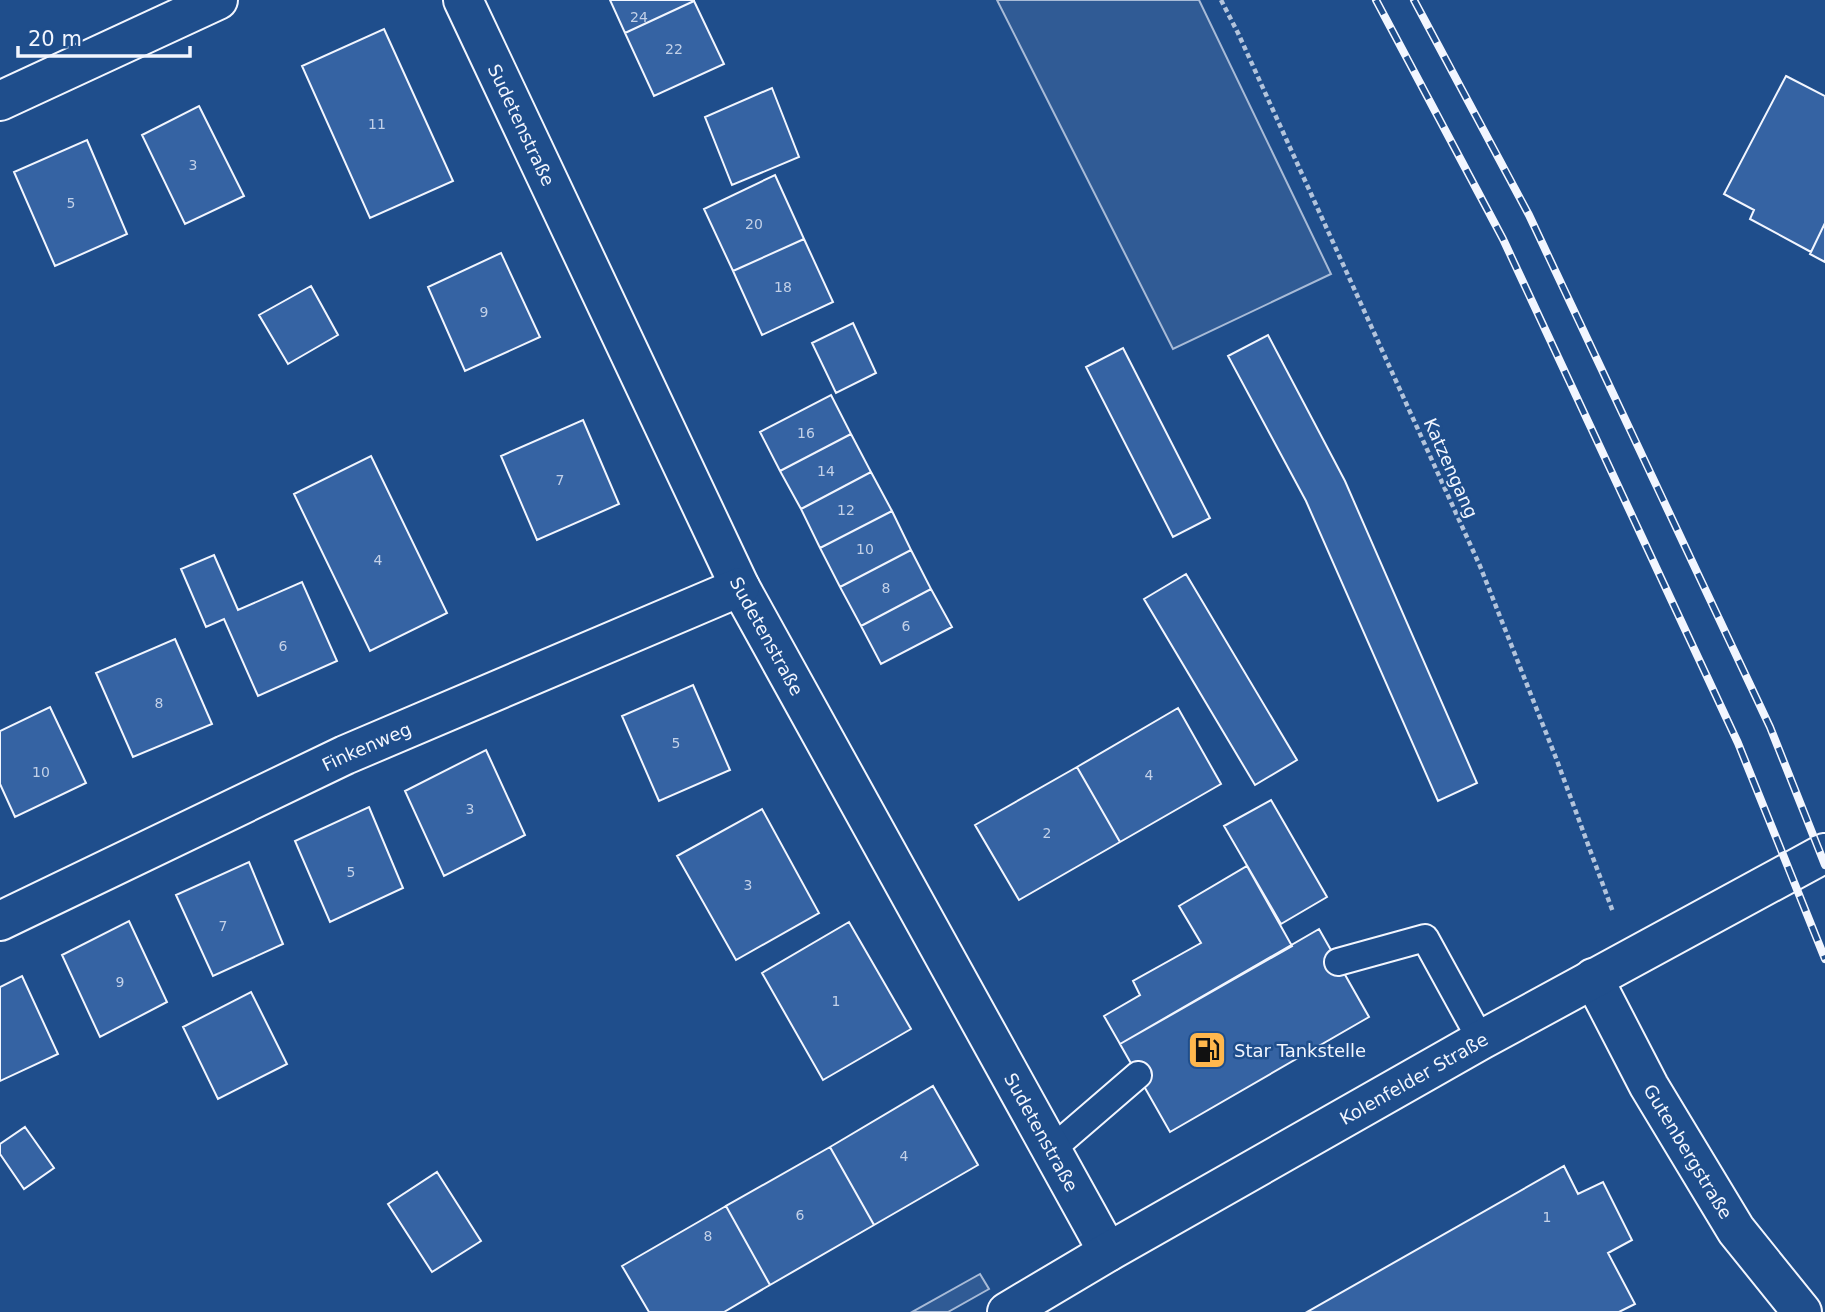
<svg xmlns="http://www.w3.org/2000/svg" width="1825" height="1312" viewBox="0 0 1825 1312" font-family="'DejaVu Sans',sans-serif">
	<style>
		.built { fill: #305b95; stroke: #a8bbd7; stroke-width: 2 }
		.building { fill: #3563a3; stroke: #f2f6ff; stroke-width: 2 }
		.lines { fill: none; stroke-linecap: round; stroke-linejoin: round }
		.lane-casing { stroke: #f2f6ff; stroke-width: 30 }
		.street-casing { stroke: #f2f6ff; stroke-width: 42 }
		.secondary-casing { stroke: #f2f6ff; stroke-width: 42 }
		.path { stroke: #b3c4dc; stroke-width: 4.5; stroke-dasharray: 5 3.5; stroke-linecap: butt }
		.lane { stroke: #1f4e8c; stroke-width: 26 }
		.street { stroke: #1f4e8c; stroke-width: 38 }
		.secondary { stroke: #1f4e8c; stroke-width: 38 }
		.rail-casing { stroke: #f2f6ff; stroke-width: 8 }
		.rail { stroke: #1f4e8c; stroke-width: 5; stroke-dasharray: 16; stroke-linecap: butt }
		.labels { text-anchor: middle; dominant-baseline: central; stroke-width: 5; stroke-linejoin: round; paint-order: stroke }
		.number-label { font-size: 14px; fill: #c3d1e8 }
		.street-label { font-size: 18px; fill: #f2f6ff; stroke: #1f4e8c }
		.poi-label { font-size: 18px; fill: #f2f6ff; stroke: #1f4e8c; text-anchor: start }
	</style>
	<rect width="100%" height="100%" fill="#1f4e8c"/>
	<path class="built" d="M997 0H1199L1331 274 1173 349Z
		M980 1274 989 1289 948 1312H912Z"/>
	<path class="building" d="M610 0H694V1L625 33Z
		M694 1 724 64 654 96 625 33Z
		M384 29 453 181 370 218 302 66Z
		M1786 76 1825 96V223L1811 252 1750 219 1754 210 1724 194Z
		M772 88 799 157 732 185 705 117Z
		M199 106 244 196 185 224 142 135Z
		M87 140 127 234 55 266 14 172Z
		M775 175 804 239 733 271 704 209Z
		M1825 223V262L1810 254Z
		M804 239 833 302 762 335 733 271Z
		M501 253 540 337 465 371 428 287Z
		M311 286 338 335 288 364 259 315Z
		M853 323 876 373 836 393 812 343Z
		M1268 335 1345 481 1477 783 1438 801 1306 501 1228 356Z
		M1123 348 1210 518 1173 537 1086 367Z
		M831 395 851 434 780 471 760 432Z
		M583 420 619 504 537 540 501 456Z
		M851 434 871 472 801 509 780 471Z
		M371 456 447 613 370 651 294 494Z
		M871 472 892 511 820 548 801 509Z
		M892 511 911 550 840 587 820 548Z
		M911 550 931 589 861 626 840 587Z
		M214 555 238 610 302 582 337 661 258 696 224 619 206 627 181 569Z
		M1186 574 1297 760 1255 785 1144 599Z
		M931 589 952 627 881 664 861 626Z
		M175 639 212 724 133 757 96 673Z
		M693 685 730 770 659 801 622 716Z
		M50 707 86 783 15 817 0 784V731Z
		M1178 708 1221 784 1120 842 1077 767Z
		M486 750 525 835 444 876 405 791Z
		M1077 767 1120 842 1019 900 975 825Z
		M1271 800 1327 897 1281 924 1224 826Z
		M369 807 403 888 330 922 295 841Z
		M762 809 819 913 736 960 677 856Z
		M249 862 283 944 213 976 176 895Z
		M1247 866 1292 946 1120 1044 1104 1016 1140 995 1133 981 1201 943 1179 906Z
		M129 921 167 1002 100 1037 62 955Z
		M849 922 911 1029 823 1080 762 973Z
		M1319 929 1369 1017 1170 1132 1120 1044Z
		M22 976 58 1054 0 1081V987Z
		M251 992 287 1064 218 1099 183 1027Z
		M933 1086 978 1165 874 1225 830 1147Z
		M25 1127 54 1168 24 1189 0 1154V1144Z
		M830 1147 874 1225 770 1285 726 1206Z
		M1564 1166 1578 1194 1603 1182 1632 1240 1608 1253 1635 1304 1619 1312H1307Z
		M437 1172 481 1241 432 1272 388 1204Z
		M726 1206 770 1285 724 1312H649L622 1266Z"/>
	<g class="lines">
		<g class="lane-casing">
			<path id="lane" d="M1338 962 1425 938 1481 1040
				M1051 1150 1138 1075"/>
		</g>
		<g class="street-casing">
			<g id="street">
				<path id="s1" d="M463 0 740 587 1108 1252"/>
				<path d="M0 101 218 0"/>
				<path id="s2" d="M0 921 345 755 740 587"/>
				<path id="s3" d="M1593 978 1649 1086 1736 1230 1802 1312"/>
			</g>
		</g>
		<g class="secondary-casing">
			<g id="secondary">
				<path id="s4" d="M1007 1312 1108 1252 1481 1040 1825 853"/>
			</g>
		</g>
		<path class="path" d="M1221 0 1238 33 1480 566 1556 758 1613 912"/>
		<use href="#lane" class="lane"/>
		<use href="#street" class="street"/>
		<use href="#secondary" class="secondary"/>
		<g class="rail-casing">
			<path id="rail" d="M1376 0 1503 239 1641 535 1738 743 1825 959
				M1414 0 1529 215 1770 727 1825 865"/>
		</g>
		<use href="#rail" class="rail"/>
	</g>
	<defs>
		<g id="fuel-square" transform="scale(2.0125)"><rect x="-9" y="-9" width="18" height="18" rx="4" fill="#ffb74d" stroke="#1f4e8c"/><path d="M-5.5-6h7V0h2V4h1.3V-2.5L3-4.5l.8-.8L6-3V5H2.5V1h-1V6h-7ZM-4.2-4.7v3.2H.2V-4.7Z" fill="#111"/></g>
	</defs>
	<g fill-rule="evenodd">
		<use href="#fuel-square" x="1207" y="1050"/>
	</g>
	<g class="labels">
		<g class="number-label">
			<text x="639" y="17">24</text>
			<text x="674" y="49">22</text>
			<text x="377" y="124">11</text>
			<text x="193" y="165">3</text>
			<text x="71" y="203">5</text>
			<text x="754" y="224">20</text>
			<text x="783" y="287">18</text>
			<text x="484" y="312">9</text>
			<text x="806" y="433">16</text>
			<text x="826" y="471">14</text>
			<text x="560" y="480">7</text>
			<text x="846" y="510">12</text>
			<text x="865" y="549">10</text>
			<text x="378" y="560">4</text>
			<text x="886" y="588">8</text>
			<text x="906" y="626">6</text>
			<text x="283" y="646">6</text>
			<text x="159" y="703">8</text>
			<text x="676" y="743">5</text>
			<text x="41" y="772">10</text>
			<text x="1149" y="775">4</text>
			<text x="470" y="809">3</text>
			<text x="1047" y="833">2</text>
			<text x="351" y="872">5</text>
			<text x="748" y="885">3</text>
			<text x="223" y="926">7</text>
			<text x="120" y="982">9</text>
			<text x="836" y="1001">1</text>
			<text x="904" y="1156">4</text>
			<text x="800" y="1215">6</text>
			<text x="1547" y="1217">1</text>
			<text x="708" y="1236">8</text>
		</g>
		<g class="street-label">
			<text stroke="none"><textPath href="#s1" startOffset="138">Sudetenstraße</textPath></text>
			<text transform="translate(1451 468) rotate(66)">Katzengang</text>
			<text stroke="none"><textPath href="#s1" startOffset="705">Sudetenstraße</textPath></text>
			<text stroke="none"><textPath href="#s2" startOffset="406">Finkenweg</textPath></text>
			<text stroke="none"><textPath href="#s4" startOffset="469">Kolenfelder Straße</textPath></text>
			<text stroke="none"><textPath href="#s1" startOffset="1272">Sudetenstraße</textPath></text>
			<text stroke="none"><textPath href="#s3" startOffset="198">Gutenbergstraße</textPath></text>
		</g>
		<g class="poi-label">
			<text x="1234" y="1050">Star Tankstelle</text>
		</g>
	</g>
	<path d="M18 46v10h172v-10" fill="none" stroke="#f2f6ff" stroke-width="3.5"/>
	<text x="28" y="46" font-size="21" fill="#f2f6ff" stroke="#1f4e8c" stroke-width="5" paint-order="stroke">20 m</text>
</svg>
